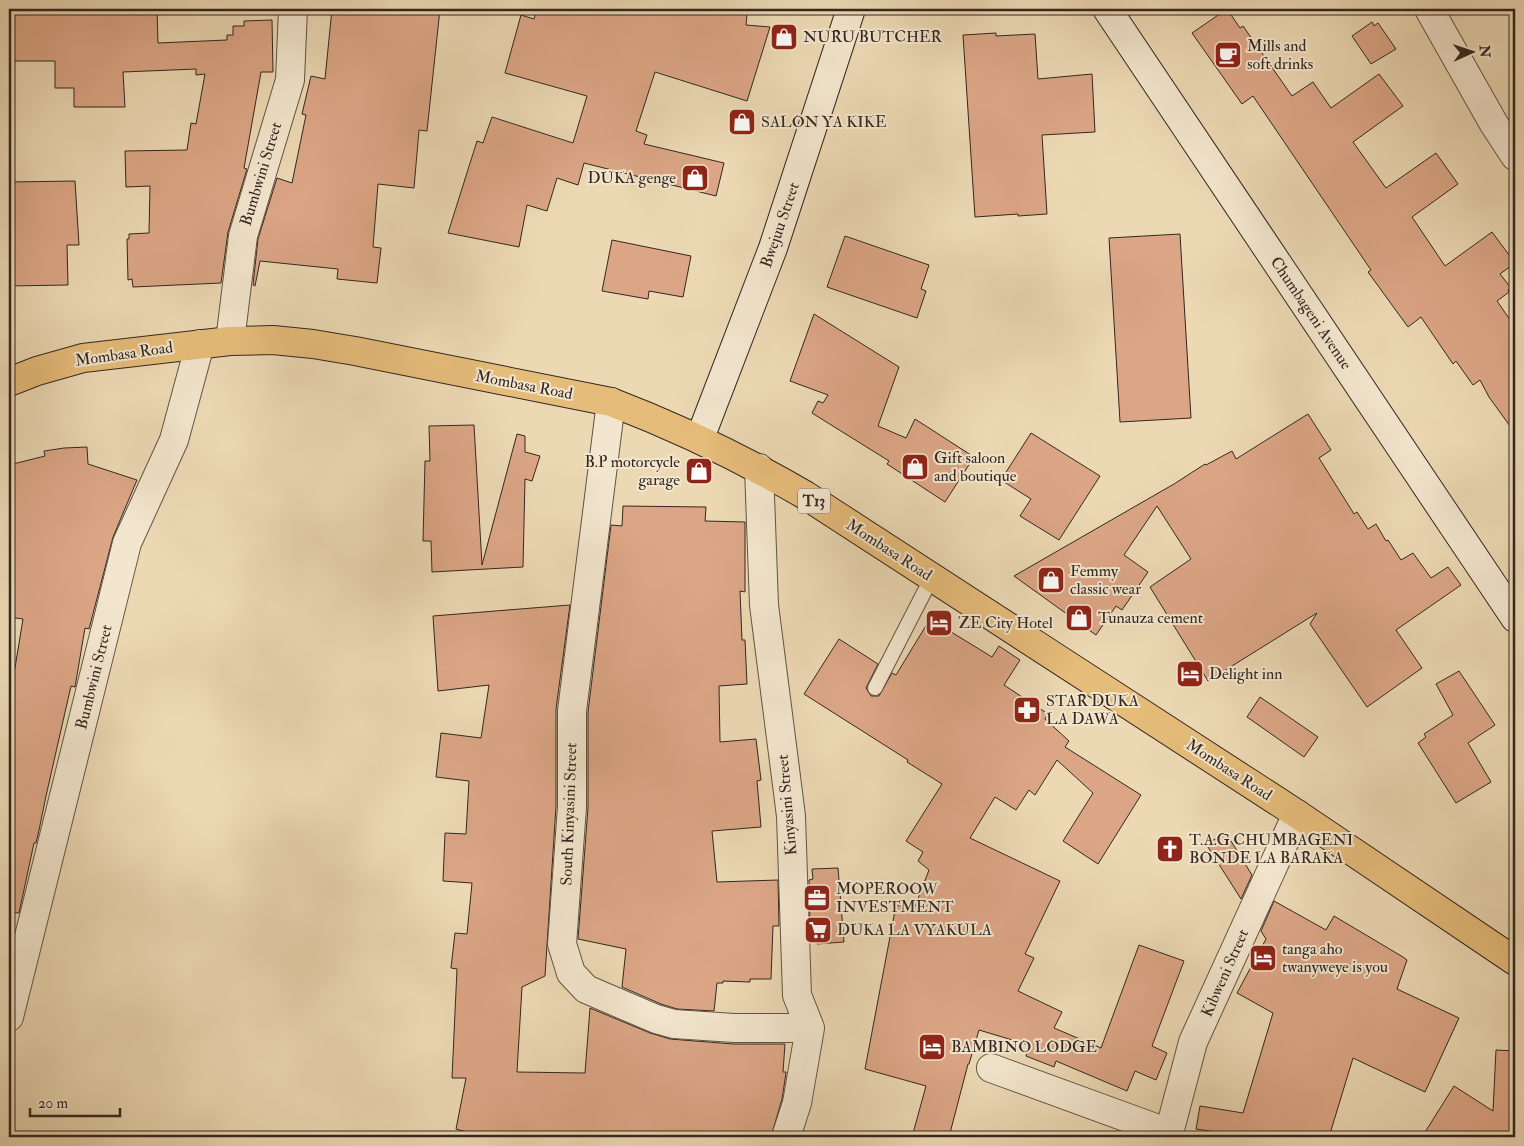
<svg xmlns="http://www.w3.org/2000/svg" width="1524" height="1146" viewBox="0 0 1524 1146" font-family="'IM FELL Double Pica',serif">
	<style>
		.building { fill: #dca686; stroke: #322720 }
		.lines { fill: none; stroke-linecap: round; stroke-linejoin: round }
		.lane-casing { stroke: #605445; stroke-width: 16 }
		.street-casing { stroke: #605445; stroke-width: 30 }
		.secondary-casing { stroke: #322720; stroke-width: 30 }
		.highway-casing { stroke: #322720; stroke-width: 30 }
		.lane { stroke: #f3e6ce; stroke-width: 14 }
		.street { stroke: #f3e6ce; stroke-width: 28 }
		.secondary { stroke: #f3e6ce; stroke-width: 28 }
		.highway { stroke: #e6bc7a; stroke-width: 28 }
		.labels { text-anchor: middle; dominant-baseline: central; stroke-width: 4; stroke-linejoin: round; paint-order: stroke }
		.shield { fill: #f3e6ce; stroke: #6c6054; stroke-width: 1 }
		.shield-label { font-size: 15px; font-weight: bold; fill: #322720 }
		.poi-label { font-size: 16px; fill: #322720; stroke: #f3e6ce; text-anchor: start }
		.street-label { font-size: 16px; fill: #322720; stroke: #f3e6ce }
	</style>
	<rect width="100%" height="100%" fill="#ecd9b4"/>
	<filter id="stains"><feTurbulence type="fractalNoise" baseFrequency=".004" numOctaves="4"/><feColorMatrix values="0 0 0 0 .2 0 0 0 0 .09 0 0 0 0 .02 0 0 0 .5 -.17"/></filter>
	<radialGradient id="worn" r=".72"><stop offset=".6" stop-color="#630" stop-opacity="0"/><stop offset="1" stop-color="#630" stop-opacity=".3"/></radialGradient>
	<path class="building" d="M9 9H157L158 43 227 40V35H233V26H244V21L272 20 273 72H261L244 168 247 169 228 232 221 283 133 287 132 279 128 280 127 239H129V234L149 233 150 186 126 187 125 151 187 150 191 123 196 124 205 74 196 75V69L123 72 125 107H74V88H55V61H9Z
		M332 9H440L427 131 419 130 414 188 378 184 373 247 381 248 377 283 337 279 338 269 260 261 255 286 253 285 258 239 277 178 292 183 306 115 302 114 311 76 325 79Z
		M537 9H703L747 14 746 25 770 27 747 101 655 72 636 131 647 135 644 144 724 163 716 196 584 163 578 185 557 178 547 211 527 205 519 247 448 233 477 141 483 143 492 117 573 143 587 96 505 73 521 15 534 19Z
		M1227 9 1240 28 1243 26 1292 96 1313 82 1331 108 1379 74 1403 106 1353 142 1386 188 1436 153 1458 184 1412 217 1445 266 1492 232 1515 263 1500 274 1511 288 1508 290 1509 292 1497 301 1515 327V433L1489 397 1480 380 1473 385 1456 361 1453 364 1421 317 1408 327 1368 272 1371 270 1253 96 1242 104 1192 33Z
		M1372 22 1374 26 1378 23 1396 49 1371 64 1352 36Z
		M996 33V36L1035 34 1038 79 1092 74 1095 132 1042 135 1047 214 1018 216V214L975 217 963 35Z
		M75 181 79 245H67L68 285 9 286V182Z
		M1180 234 1191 418 1120 422 1109 238Z
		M845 236 929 265 921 289 926 291 917 318 827 287Z
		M612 240 691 256 683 297 649 291 648 299 602 291Z
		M814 314 899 367 878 426 906 438 915 419 974 457 945 502 887 464 889 461 812 413 818 401 823 403 828 395 790 381Z
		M1308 414 1331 450 1319 458 1354 514 1357 512 1368 529 1376 524 1386 541 1388 540 1401 560 1413 553 1431 578 1448 567 1461 585 1396 630 1422 668 1367 707 1310 624 1317 613 1208 681 1150 587 1191 559 1157 506 1124 555 1148 572 1122 610 1116 606 1096 635 1014 576 1174 484 1205 464 1206 465 1232 451 1236 459Z
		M474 425 482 565 517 434 525 436V452L540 456 532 481 525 479 523 567 432 572 431 541H423L425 461H430L429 426Z
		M1031 433 1100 476 1059 540 1020 516 1031 499 1001 480Z
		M87 447 88 464 137 480 113 537 89 629 85 628 75 687 71 686 46 796 39 830 36 843H34L19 913 9 912V704L23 619 9 617V583L13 584 9 533V465L45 456 44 451 64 448Z
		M623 506 706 507 705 521 745 522V592L740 591 742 640H745L747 684 719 686 720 742 756 739 761 780 757 781 761 827 712 831 717 882 778 880 779 926H773L771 979H750V982L723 981V983H717L714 1011 677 1009 661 1004 622 987 626 949 578 939 588 808V712L611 525 622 526Z
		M570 605 556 709V806L545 976 522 987 517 1072 585 1073 590 1008 650 1033 670 1039 733 1044H785L783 1072H786V1073L782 1099 771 1137H485L456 1129 466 1078H452L457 969 451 968 455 933 467 934 472 883 443 881 445 833 466 834 469 781 436 777 441 733 481 738 489 685 438 691 433 616Z
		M930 619 992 657 999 646 1020 660 1004 685 1048 714 1045 719 1069 741 1065 747 1141 795 1098 864 1063 841 1093 793 1057 760 1035 795 1029 790 1016 810 995 797 970 838 1060 881 1025 954 1034 958 1018 991 1062 1012 1054 1028 1101 1048 1139 945 1184 961 1152 1046 1167 1053 1156 1080 1135 1071 1127 1091 1056 1061 1054 1067 1026 1056 1029 1045 979 1030 969 1064H968L949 1137H912L926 1086 865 1069 896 905 914 909 929 870 918 861 923 852 906 841 942 784 907 762 908 760 804 694 839 639 878 664 866 688 871 696H879L892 673 896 675Z
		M1459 671 1495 725 1468 743 1491 782 1456 803 1418 743 1426 737 1424 734 1453 715 1436 684Z
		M1260 697 1318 737 1304 757 1247 717Z
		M1226 833 1252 875 1241 899 1206 844Z
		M838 868 844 942 817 944 816 926H810L809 880 813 879 812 869Z
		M1274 901 1326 930 1334 916 1403 957 1407 960 1397 989 1459 1018 1425 1092 1353 1058 1329 1137H1216V1132L1196 1129 1200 1106 1243 1113 1273 1013 1237 993 1266 939 1261 931Z
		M1496 1050 1515 1051V1137H1422L1454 1086 1493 1111Z"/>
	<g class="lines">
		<g class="lane-casing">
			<path id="lane" d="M875 688 932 577"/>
		</g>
		<g class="street-casing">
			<path id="street" d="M1429 9 1494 124 1515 156
				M230 341 243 236 290 80 293 9
				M611 402 572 711V807L562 944 571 973 586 989 656 1019 674 1024 734 1028H810
				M759 468 764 605 791 816 797 995 810 1028 797 1103 786 1137
				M9 1017 127 543 174 440 200 344
				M991 1068 1169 1133
				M1168 1137 1193 1042 1297 814"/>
		</g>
		<g class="secondary-casing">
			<path id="secondary" d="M1107 9 1515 618
				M700 438 773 248 851 9"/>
		</g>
		<g class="highway-casing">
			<path id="highway" d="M9 382 37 371 83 358 230 341 273 340 313 344 355 351 611 402C679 428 743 459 805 495L1297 814 1515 961"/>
		</g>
		<use href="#lane" class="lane"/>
		<use href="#street" class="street"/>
		<use href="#secondary" class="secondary"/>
		<use href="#highway" class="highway"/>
	</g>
	<defs>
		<g id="shop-square" transform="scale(1.4375)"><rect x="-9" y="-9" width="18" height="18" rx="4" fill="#8f2418" stroke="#f3e6ce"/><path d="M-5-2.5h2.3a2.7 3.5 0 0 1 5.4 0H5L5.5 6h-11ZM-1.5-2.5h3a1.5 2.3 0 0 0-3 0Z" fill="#fff"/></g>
		<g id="cafe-square" transform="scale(1.4375)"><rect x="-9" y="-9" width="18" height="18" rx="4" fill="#8f2418" stroke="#f3e6ce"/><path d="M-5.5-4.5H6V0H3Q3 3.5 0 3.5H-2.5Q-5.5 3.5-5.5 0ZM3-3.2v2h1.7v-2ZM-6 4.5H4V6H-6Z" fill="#fff"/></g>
		<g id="hotel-square" transform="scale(1.4375)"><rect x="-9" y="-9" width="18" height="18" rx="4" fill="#8f2418" stroke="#f3e6ce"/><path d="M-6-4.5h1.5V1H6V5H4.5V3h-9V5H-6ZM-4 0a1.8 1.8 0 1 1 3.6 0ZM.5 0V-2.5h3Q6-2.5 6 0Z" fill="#fff"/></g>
		<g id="pharmacy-square" transform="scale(1.4375)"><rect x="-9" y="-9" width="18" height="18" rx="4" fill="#8f2418" stroke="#f3e6ce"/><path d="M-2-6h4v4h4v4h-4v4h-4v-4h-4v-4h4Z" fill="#fff"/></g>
		<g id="church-square" transform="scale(1.4375)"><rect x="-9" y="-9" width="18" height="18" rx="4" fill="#8f2418" stroke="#f3e6ce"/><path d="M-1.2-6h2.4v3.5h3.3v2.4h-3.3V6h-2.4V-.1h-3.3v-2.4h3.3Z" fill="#fff"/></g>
		<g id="office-square" transform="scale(1.4375)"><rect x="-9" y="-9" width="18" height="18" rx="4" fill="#8f2418" stroke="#f3e6ce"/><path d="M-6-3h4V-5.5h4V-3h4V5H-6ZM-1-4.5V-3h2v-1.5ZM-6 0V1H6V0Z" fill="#fff"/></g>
		<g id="supermarket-square" transform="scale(1.4375)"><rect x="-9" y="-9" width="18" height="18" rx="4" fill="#8f2418" stroke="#f3e6ce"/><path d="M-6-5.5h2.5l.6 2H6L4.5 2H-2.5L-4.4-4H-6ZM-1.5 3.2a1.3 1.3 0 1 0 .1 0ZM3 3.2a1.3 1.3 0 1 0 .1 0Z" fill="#fff"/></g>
	</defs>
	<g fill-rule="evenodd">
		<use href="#shop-square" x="784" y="37"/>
		<use href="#cafe-square" x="1228" y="55"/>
		<use href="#shop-square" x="742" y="122"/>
		<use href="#shop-square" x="695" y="178"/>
		<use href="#shop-square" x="915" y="467"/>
		<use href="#shop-square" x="699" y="471"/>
		<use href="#shop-square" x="1051" y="580"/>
		<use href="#shop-square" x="1079" y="618"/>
		<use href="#hotel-square" x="939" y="623"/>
		<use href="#hotel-square" x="1190" y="674"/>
		<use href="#pharmacy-square" x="1027" y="710"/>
		<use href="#church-square" x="1170" y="849"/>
		<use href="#office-square" x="817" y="898"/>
		<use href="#supermarket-square" x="818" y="930"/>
		<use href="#hotel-square" x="1263" y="958"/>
		<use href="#hotel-square" x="932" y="1047"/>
	</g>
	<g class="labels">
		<rect class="shield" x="798" y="488.5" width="32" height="25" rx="4"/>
		<g class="shield-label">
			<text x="814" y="501">T13</text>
		</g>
		<g class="poi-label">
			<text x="803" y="37">NURU BUTCHER</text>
			<text x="1247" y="46">Mills and<tspan x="1247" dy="18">soft drinks</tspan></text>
			<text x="761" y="122">SALON YA KIKE</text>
			<text x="676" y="178" text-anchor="end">DUKA genge</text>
			<text x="934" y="458">Gift saloon<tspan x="934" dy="18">and boutique</tspan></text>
			<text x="680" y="462" text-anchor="end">B.P motorcycle<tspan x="680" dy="18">garage</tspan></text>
			<text x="1070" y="571">Femmy<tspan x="1070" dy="18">classic wear</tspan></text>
			<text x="1098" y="618">Tunauza cement</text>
			<text x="958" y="623">ZE City Hotel</text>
			<text x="1209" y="674">Delight inn</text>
			<text x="1046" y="701">STAR DUKA<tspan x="1046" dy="18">LA DAWA</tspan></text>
			<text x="1189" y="840">T.A.G CHUMBAGENI<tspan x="1189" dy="18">BONDE LA BARAKA</tspan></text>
			<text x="836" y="889">MOPEROOW<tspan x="836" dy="18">INVESTMENT</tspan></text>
			<text x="837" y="930">DUKA LA VYAKULA</text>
			<text x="1282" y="949">tanga aho<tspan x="1282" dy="18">twanyweye is you</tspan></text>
			<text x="951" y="1047">BAMBINO LODGE</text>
		</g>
		<g class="street-label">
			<text transform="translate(261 174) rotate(-73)">Bumbwini Street</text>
			<text transform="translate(780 225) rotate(-71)">Bwejuu Street</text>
			<text transform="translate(1311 313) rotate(56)">Chumbageni Avenue</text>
			<text transform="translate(124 354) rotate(-8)">Mombasa Road</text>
			<text transform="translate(524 385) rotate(11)">Mombasa Road</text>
			<text transform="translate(889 550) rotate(33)">Mombasa Road</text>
			<text transform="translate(94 677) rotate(-76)">Bumbwini Street</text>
			<text transform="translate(1229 770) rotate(33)">Mombasa Road</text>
			<text transform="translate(787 805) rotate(-95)">Kinyasini Street</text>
			<text transform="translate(569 814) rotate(-88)">South Kinyasini Street</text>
			<text transform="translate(1225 973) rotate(-66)">Kibweni Street</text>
		</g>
	</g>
	<rect width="1524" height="1146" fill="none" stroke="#ecd9b4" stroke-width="30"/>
	<rect x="10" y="10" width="1504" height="1126" fill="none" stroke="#322720" stroke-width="2.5"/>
	<rect x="15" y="15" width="1494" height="1116" fill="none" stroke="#322720"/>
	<g transform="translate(1472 52) rotate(87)" stroke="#f3e6ce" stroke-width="4" paint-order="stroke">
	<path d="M0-4L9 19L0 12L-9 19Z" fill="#322720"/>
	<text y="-8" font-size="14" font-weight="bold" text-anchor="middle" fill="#322720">N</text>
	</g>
	<path d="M30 1108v8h90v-8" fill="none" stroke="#322720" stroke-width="2.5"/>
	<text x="38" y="1108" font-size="15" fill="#322720" stroke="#f3e6ce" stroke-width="4" paint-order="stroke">20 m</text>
	<rect width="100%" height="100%" filter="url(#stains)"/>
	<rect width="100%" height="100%" fill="url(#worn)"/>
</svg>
